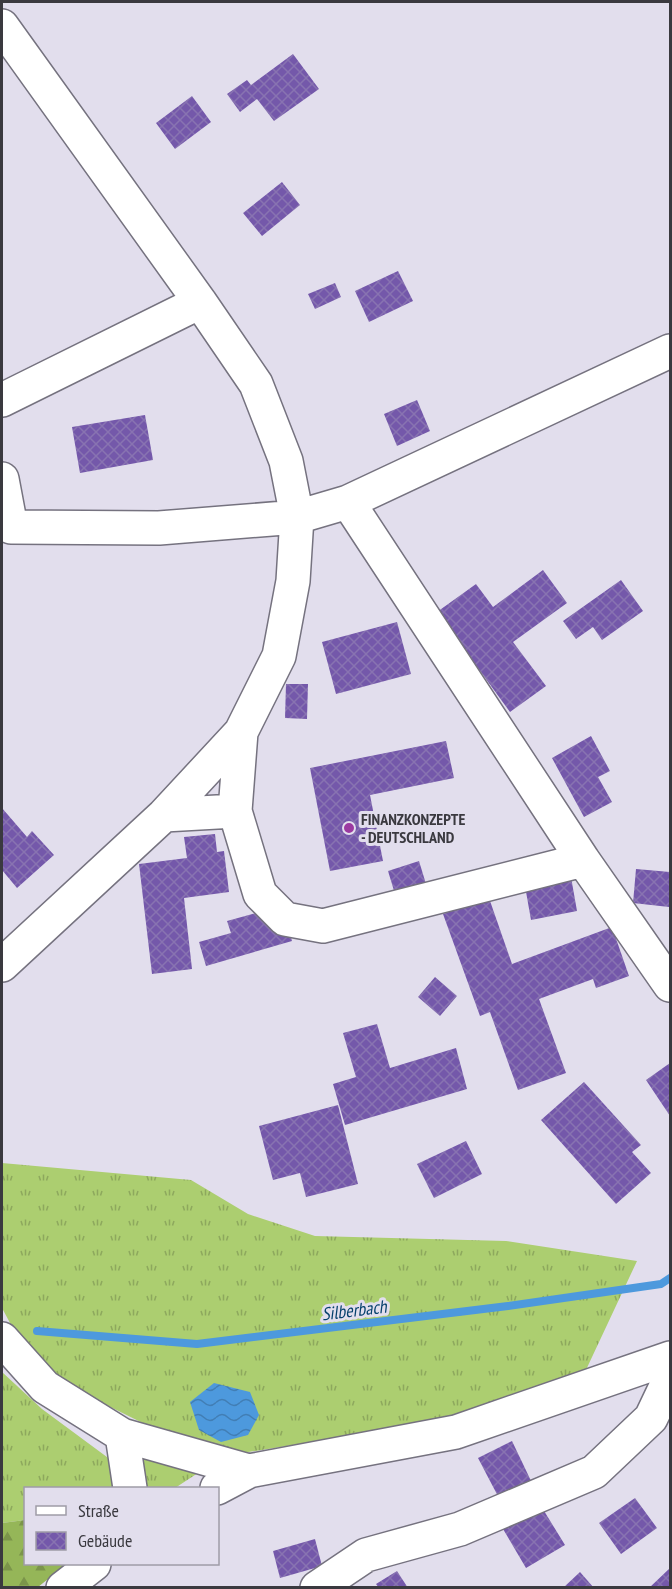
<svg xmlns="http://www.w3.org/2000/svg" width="672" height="1589" viewBox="0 0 672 1589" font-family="'PT Sans Narrow',sans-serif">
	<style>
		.grass { fill: url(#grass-tufts) }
		.forest { fill: url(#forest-firs) }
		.water { fill: url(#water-waves) }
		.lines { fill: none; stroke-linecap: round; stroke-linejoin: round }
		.stream { stroke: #4d99dd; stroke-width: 8 }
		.building { fill: url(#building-cross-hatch) }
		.minor-casing { stroke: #75727f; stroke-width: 36 }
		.minor { stroke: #fff; stroke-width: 33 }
		.poi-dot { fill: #9b3aa1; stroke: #e2deed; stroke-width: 2 }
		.labels { text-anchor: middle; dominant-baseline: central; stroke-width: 6; stroke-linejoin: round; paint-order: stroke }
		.poi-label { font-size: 16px; font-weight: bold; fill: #3a393f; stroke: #e2deed; text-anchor: start }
		.water-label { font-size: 18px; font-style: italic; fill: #05406c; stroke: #e2deed }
	</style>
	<defs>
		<pattern id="grass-tufts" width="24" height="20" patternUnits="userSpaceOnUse" patternTransform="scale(1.5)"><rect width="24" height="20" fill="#acce70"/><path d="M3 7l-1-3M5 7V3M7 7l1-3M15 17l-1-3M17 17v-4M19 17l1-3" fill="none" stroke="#8da85d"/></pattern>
		<pattern id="forest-firs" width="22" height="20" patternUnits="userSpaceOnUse" patternTransform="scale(1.5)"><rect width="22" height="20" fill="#95b658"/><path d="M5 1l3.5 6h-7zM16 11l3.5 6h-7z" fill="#7b954a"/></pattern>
		<pattern id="water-waves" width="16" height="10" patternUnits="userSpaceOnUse" patternTransform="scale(1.5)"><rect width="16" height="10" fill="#4d99dd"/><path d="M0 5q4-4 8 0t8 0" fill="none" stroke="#417eb5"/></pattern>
		<pattern id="building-cross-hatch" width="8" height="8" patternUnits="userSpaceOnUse" patternTransform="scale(1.5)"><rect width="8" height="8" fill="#7458aa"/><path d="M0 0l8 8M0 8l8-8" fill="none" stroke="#8873b1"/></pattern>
	</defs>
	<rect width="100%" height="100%" fill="#e2deed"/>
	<path class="grass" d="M2 1163 191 1180 248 1214 315 1236 506 1241 637 1261 585 1372 447 1420 224 1456 185 1444 62 1383 17 1336 2 1308Z
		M2 1372 42 1409 111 1460 113 1488H26L25 1520 2 1523Z
		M141 1458 198 1473 175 1488H146Z"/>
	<path class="forest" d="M25 1520 26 1564H67L38 1587H2V1523Z"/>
	<path class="water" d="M214 1383 250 1392 259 1415 248 1435 221 1442 199 1430 190 1402Z"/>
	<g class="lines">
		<path class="stream" d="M37 1331 197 1344 508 1306 661 1284 670 1278"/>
	</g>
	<path class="building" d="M293 54 319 89 274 121 257 99 240 112 227 94 247 80 251 85Z
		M192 96 211 122 175 149 156 123Z
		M282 182 300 205 262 236 243 213Z
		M398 271 413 301 369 322 355 291Z
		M335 283 341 297 315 309 308 294Z
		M417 400 430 431 397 446 384 414Z
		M145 415 153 460 80 473 72 427Z
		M543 570 567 603 513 642 546 686 510 712 437 612 476 584 493 607Z
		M621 580 643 611 602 640 593 627 576 639 563 621Z
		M397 622 411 674 336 694 322 642Z
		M286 684H308L307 719 285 718Z
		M591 736 610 771 598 777 612 802 584 817 552 758Z
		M446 741 454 778 370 795 383 861 330 871 310 768Z
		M2 808 27 837 32 831 54 855 17 888 2 870Z
		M215 834 217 852 224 851 229 892 184 898 192 969 152 974 139 864 187 858 184 837Z
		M419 861 426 884 395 894 388 871Z
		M636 869 670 872 669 907 633 903Z
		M571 877 577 911 531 920 525 886Z
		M489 898 512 964 612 927 629 976 596 988 593 979 539 999 566 1073 518 1090 490 1012 480 1016 443 914Z
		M263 911 267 926 287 921 292 941 206 966 199 942 231 933 227 921Z
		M435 977 457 996 440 1016 418 997Z
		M377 1024 390 1068 456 1048 467 1089 345 1125 333 1084 356 1077 343 1033Z
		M670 1063V1116L646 1080Z
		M584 1082 641 1145 632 1152 651 1173 616 1204 541 1120Z
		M338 1105 358 1184 306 1197 300 1173 273 1180 259 1126Z
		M466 1141 482 1174 434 1198 417 1164Z
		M512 1441 533 1485 501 1502 478 1458Z
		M635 1498 657 1528 621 1554 599 1523Z
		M541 1506 565 1545 526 1568 503 1529Z
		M315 1539 322 1566 280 1578 273 1551Z
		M670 1568V1588H649Z
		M397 1571 408 1588H379L376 1584Z
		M580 1572 594 1588H563Z"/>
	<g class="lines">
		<g class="minor-casing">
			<path id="minor" d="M2 26 200 302 256 384 286 461 297 517 293 581 279 656 241 732 164 815 2 965
				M2 400 200 302
				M2 479 11 527 159 528 297 517 348 502 670 351
				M348 502 583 860 670 985
				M235 811 241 732
				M164 815 235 811 260 894 285 919 323 926 583 860
				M2 1339 45 1387 122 1435 249 1471
				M122 1435 130 1488
				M217 1488 249 1471 456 1432 670 1358
				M63 1588 94 1564
				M317 1588 366 1555 460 1529 594 1472 651 1418 670 1378"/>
		</g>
		<use href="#minor" class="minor"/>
	</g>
	<circle class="poi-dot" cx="349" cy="828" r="6"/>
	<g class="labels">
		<g class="poi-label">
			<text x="361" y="819">FINANZKONZEPTE<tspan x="361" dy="18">- DEUTSCHLAND</tspan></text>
		</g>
		<g class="water-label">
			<text transform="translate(354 1310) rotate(-7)">Silberbach</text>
		</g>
	</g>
	<rect width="672" height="1589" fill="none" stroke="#3a393f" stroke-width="6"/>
	<rect x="24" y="1487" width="195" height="78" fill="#e2deed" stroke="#9f9ca7" stroke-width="1.5"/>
	<rect x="36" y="1506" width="30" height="9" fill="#ffffff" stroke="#9f9ca7" stroke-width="1.5"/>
	<text x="78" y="1517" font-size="18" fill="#3a393f">Straße</text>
	<rect x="36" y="1532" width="30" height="18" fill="url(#building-cross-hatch)" stroke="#9f9ca7" stroke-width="1.5"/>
	<text x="78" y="1547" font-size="18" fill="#3a393f">Gebäude</text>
</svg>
